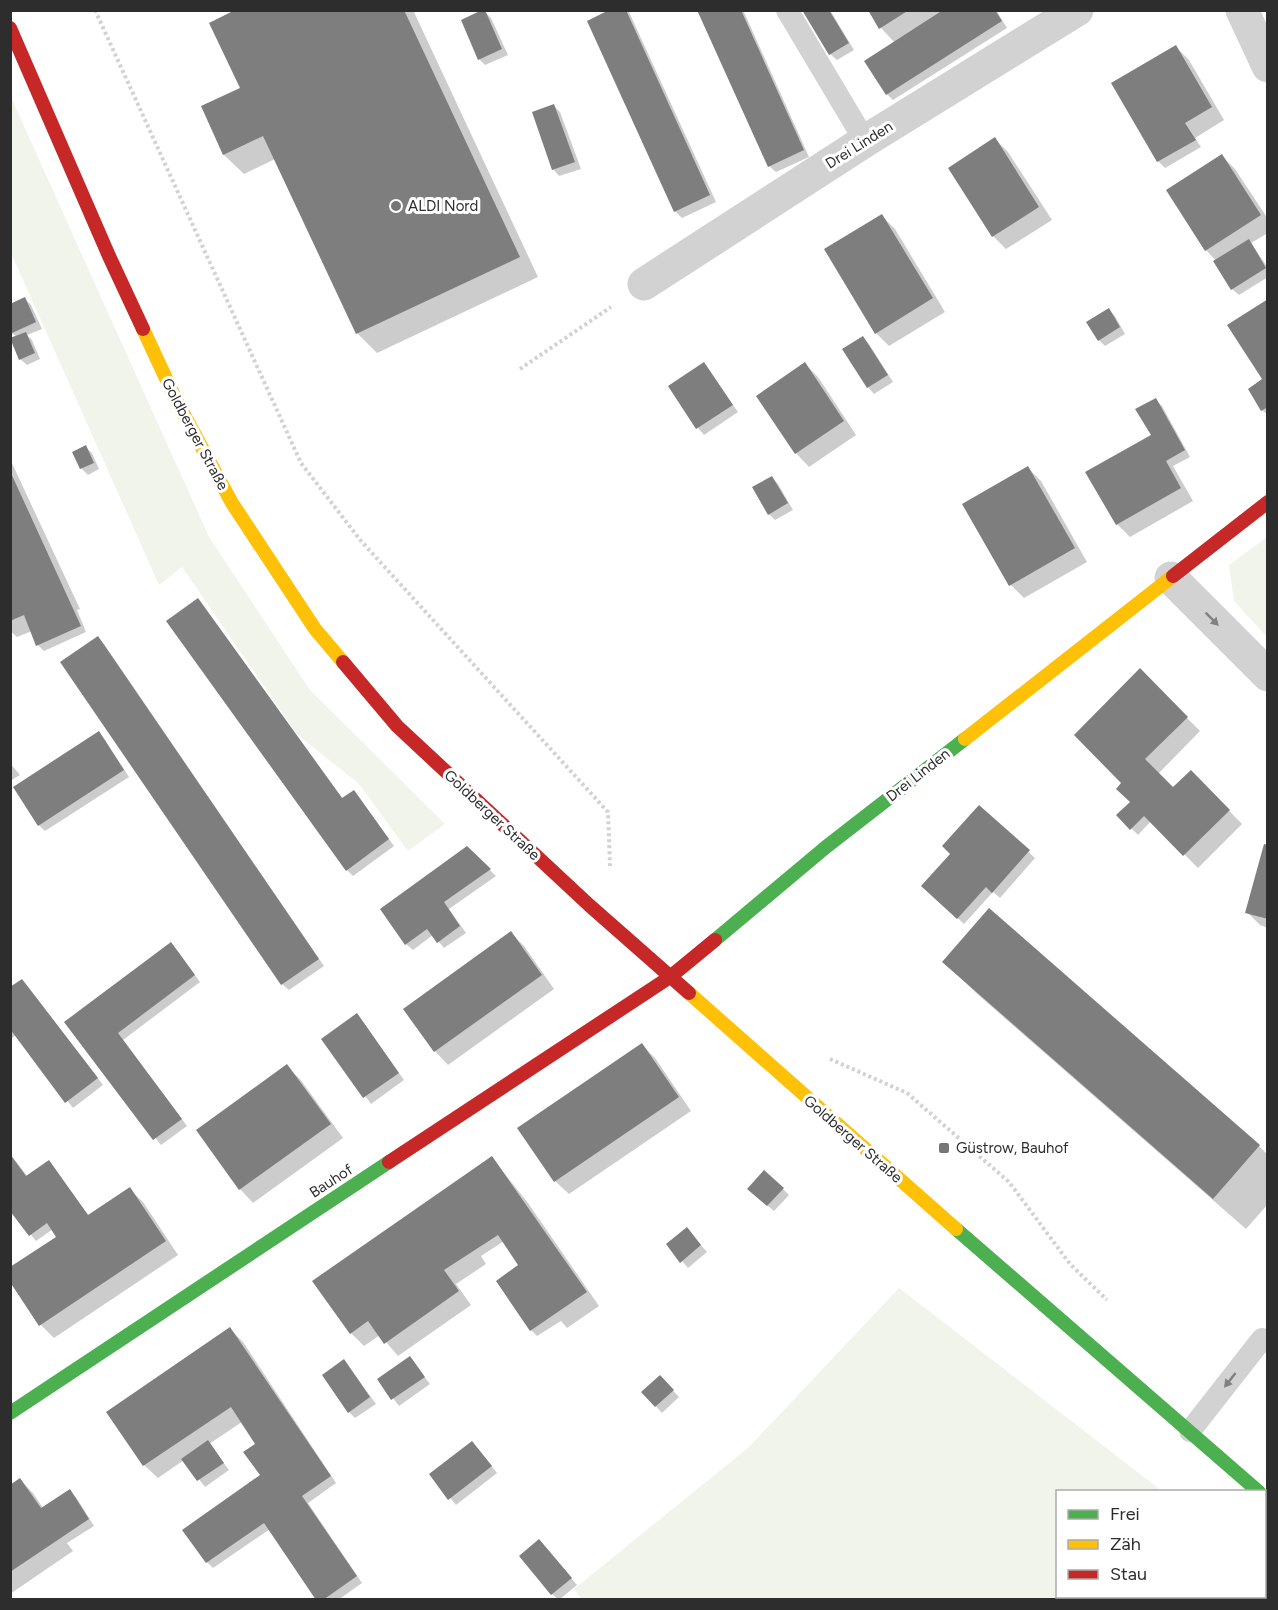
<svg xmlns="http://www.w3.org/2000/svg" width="1278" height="1610" viewBox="0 0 1278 1610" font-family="Figtree,sans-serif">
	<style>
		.green { fill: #f1f4eb }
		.shadow { fill: #0003 }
		.building { fill: #7e7e7e }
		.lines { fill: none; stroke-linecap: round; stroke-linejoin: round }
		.path { stroke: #d2d2d2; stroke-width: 4; stroke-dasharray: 3 3; stroke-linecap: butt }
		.lane { stroke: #d2d2d2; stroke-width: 22 }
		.street { stroke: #d2d2d2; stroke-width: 33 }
		.fast { stroke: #4caf50; stroke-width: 14 }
		.slow { stroke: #ffc107; stroke-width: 14 }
		.jam { stroke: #c62828; stroke-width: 14 }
		.oneway { fill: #808080 }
		.poi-dot { fill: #767676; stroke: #fff; stroke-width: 2 }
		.labels { text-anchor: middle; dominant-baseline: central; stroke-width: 6; stroke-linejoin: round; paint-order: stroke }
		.street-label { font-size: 15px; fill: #2d2d2d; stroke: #fff }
		.poi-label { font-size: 15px; fill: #2d2d2d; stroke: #fff; text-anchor: start }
	</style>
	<rect width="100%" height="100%" fill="#fff"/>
	<path class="green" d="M10 95 209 537 310 690 445 824 408 851 359 784 297 734 182 567 159 585 11 253Z
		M1267 537V637L1234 601 1229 565Z
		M899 1288 1162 1491 1058 1492V1596H1264L1265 1573 1267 1575V1599H581L574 1589 749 1447Z"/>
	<path class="shadow" d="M238 10H413L538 277 377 353 357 333 275 159 244 174 224 155 203 107 242 88Z
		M613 10H627L629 12 716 202 682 218 675 211Z
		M699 10H743L809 157 776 172 769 166Z
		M803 10H830L854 50 837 60 830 54Z
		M870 10H996L1007 28 893 100 887 94 895 43 881 28Z
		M484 11 491 18 508 55 485 65 479 59Z
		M1176 47 1189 60 1224 120 1195 138 1201 147 1165 168 1158 161Z
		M554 106 560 112 581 169 559 176 553 169Z
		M995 139 1008 152 1052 220 1006 249 993 236Z
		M1222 156 1235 169 1268 219V233L1251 243 1268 268V277L1239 295 1232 289 1216 261 1206 250Z
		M882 216 895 229 945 312 889 346 876 333Z
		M25 299 31 305 42 329 27 335 32 340 40 359 27 365 20 359 17 337 12 333Z
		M1268 301V415L1262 410Z
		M1108 309 1115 316 1125 334 1105 346 1099 340Z
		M863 338 869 344 893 382 874 394 868 387Z
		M704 364 738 412 704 435 698 428 670 386Z
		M805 364 818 377 856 435 809 467 796 453 758 396Z
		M1156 400 1162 406 1190 457 1173 466 1193 501 1130 537 1117 524 1153 435Z
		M85 447 92 453 99 469 88 475 81 468 74 452Z
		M10 459 80 609 77 610 86 632 44 651 38 645 32 631 17 637 10 631Z
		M1028 468 1041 481 1087 562 1024 598 1011 585Z
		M772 478 778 484 793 510 775 520 769 514Z
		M198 600 343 799 354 792 394 846 353 876 347 870Z
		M98 638 104 644 324 966 289 990 282 984Z
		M1140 671 1200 731 1158 774 1173 789 1191 772 1242 824 1198 868 1151 821 1138 835 1118 815 1132 803 1124 783Z
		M99 733 105 740 129 777 45 831 39 825Z
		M10 763 20 775 10 781Z
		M979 807 1035 858 1000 898 993 892 964 924 929 892Z
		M1268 846V928L1260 925 1247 912Z
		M467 848 496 876 449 909 466 933 444 948 433 935 413 950 406 944Z
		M511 933 524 946 554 989 448 1065 435 1051 405 1009Z
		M177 950 200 982 123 1040 187 1126 161 1145 66 1022Z
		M945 962 1259 1146 1268 1155V1204L1246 1229 976 993Z
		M28 987 103 1085 73 1108 17 1035 10 1039V989Z
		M363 1022 404 1080 371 1104 323 1039Z
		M642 1045 655 1058 691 1111 569 1194 555 1181Z
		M286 1066 300 1079 343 1138 253 1203 240 1189 198 1130Z
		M10 1154 28 1177 49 1162 89 1216 129 1189 143 1202 178 1255 54 1338 41 1325 58 1237 53 1229 36 1241 10 1208Z
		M492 1158 528 1203 599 1306 567 1328 561 1321 537 1336 531 1330 521 1266 504 1241 481 1256 486 1264 456 1284 471 1305 398 1356 380 1335 364 1346 351 1333Z
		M783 1189 789 1195 774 1211 755 1195Z
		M693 1236 707 1252 688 1268 668 1244Z
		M230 1329 243 1342 336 1483 308 1503 362 1583 338 1600H318L270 1529 213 1568 207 1562 262 1476 257 1444 242 1422 209 1444 229 1470 205 1487 184 1460 158 1478 144 1465 108 1413Z
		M410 1358 430 1384 399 1406 379 1380Z
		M350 1368 376 1404 355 1418 349 1412Z
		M660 1377 679 1397 662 1413 643 1392Z
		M478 1449 497 1473 456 1505 431 1474Z
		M20 1480 33 1493 43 1508 70 1491 76 1497 94 1526 67 1543 73 1551 10 1594V1487Z
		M545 1547 577 1585 559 1600 552 1594Z"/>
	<path class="building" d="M235 10H404L520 257 356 334 263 136 223 155 201 106 240 88 209 23Z
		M482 10H485L502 49 478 60 461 20Z
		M609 10H626L710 195 674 212 587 21Z
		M697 10H741L804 150 768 167Z
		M802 10H829L849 43 829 55Z
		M868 10H909L879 29Z
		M943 10H995L1002 21 886 95 864 61Z
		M1176 45 1212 107 1185 123 1196 140 1157 162 1111 83Z
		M554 104 575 162 552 170 532 112Z
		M995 137 1039 207 992 237 948 168Z
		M1222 154 1261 215 1205 251 1166 190Z
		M882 214 933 298 875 334 824 249Z
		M1249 239 1266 268 1231 290 1213 261Z
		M25 297 36 322 10 334V304Z
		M1268 299V407L1261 411 1248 389 1262 379 1227 325Z
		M1109 308 1120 327 1098 341 1086 322Z
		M26 332 35 353 19 360 10 338Z
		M863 336 888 375 867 388 842 349Z
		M704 362 733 405 696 429 668 386Z
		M805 362 844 421 795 454 756 396Z
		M1156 398 1185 450 1166 461 1181 488 1116 525 1085 472 1151 435 1135 409Z
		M86 445 94 463 80 469 72 452Z
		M1028 466 1075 548 1009 586 962 504Z
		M10 471 81 626 36 646 24 615 10 621Z
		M772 476 788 503 768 515 752 487Z
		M198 598 342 798 354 790 389 839 346 871 166 621Z
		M98 636 319 959 281 985 60 662Z
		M1140 668 1188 717 1145 759 1173 787 1191 770 1230 810 1183 856 1144 816 1130 830 1116 815 1130 802 1116 789 1121 783 1074 735Z
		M99 731 124 770 38 826 13 787Z
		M979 805 1030 850 992 893 986 887 957 919 921 886 950 854 942 846Z
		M1264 844 1268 845V919L1245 913Z
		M467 846 491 869 444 902 460 926 437 943 427 929 405 945 380 909Z
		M989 908 1260 1145 1213 1199 942 962Z
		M511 931 542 975 434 1052 403 1009Z
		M171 942 195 975 118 1033 182 1119 153 1140 64 1022Z
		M22 979 98 1078 65 1103 10 1029V987Z
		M357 1013 399 1073 363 1098 321 1039Z
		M642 1043 679 1097 554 1182 517 1128Z
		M287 1064 331 1124 239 1190 196 1130Z
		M10 1154 26 1176 49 1160 88 1215 130 1187 166 1241 39 1326 10 1282V1267L56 1237 47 1223 29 1236 10 1211Z
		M492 1156 587 1292 530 1331 496 1281 518 1265 498 1235 444 1270 459 1291 384 1344 368 1321 350 1334 312 1281Z
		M764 1170 784 1188 767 1206 747 1189Z
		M687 1227 701 1245 680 1263 666 1244Z
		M230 1327 331 1476 302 1496 357 1576 323 1600H316L264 1523 206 1563 182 1530 260 1475 243 1452 255 1444 231 1407 143 1466 106 1412Z
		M410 1356 425 1377 391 1400 377 1379Z
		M344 1359 370 1397 348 1413 322 1375Z
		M660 1375 674 1390 655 1407 641 1392Z
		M208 1440 224 1463 197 1481 181 1459Z
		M472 1441 492 1466 448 1500 429 1474Z
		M20 1478 41 1508 70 1489 89 1519 10 1572V1485Z
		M539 1539 572 1578 551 1595 519 1556Z"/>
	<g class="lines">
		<path class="path" d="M95 10 301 463 361 541 608 812 610 866
			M520 369 611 307
			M830 1059 907 1093 1009 1182 1070 1264 1107 1300"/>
		<path class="lane" d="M787 10 865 141
			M1190 1431 1262 1339 1268 1342"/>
		<path class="street" d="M1242 10 1268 66
			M644 284 865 141 1077 10
			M1171 578 1268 675"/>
		<path class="fast" d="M715 940 826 847 965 739
			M956 1229 1259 1492
			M10 1413 389 1162"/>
		<path class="slow" d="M143 329 176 400 232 503 315 629 343 662
			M965 739 1173 576
			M689 993 956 1229"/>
		<path class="jam" d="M10 28 109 256 143 329
			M1173 576 1268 502
			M343 662 397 726 589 905 689 993
			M389 1162 670 977 715 940"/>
	</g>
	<defs><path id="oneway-solid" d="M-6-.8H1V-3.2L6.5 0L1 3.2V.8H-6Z" transform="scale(1.5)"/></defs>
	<g class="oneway">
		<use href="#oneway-solid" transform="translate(1212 619) rotate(45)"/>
		<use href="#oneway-solid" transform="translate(1230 1380) rotate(128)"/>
	</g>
	<g class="poi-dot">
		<circle cx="396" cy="206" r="6"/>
		<rect x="938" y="1142" width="12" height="12" rx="3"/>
	</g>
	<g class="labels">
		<g class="street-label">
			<text transform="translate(859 145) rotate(-32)">Drei Linden</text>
			<text transform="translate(195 434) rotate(62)">Goldberger Straße</text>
			<text transform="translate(918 775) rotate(-38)">Drei Linden</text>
			<text transform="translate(492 815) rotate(43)">Goldberger Straße</text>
			<text transform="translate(853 1139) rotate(41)">Goldberger Straße</text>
			<text transform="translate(331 1181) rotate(-33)">Bauhof</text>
		</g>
		<g class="poi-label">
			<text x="408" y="206">ALDI Nord</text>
			<text x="956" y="1148">Güstrow, Bauhof</text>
		</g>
	</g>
	<rect width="1278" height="1610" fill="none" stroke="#2d2d2d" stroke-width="24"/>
	<rect x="1056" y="1490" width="210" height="108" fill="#ffffff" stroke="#ababab" stroke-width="1.5"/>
	<rect x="1068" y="1510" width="30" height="9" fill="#4caf50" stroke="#ababab" stroke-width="1.5"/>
	<text x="1110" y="1520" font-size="18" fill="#2d2d2d">Frei</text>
	<rect x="1068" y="1540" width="30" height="9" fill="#ffc107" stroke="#ababab" stroke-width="1.5"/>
	<text x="1110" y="1550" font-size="18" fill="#2d2d2d">Zäh</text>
	<rect x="1068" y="1570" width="30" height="9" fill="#c62828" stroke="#ababab" stroke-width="1.5"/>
	<text x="1110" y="1580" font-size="18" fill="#2d2d2d">Stau</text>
</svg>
